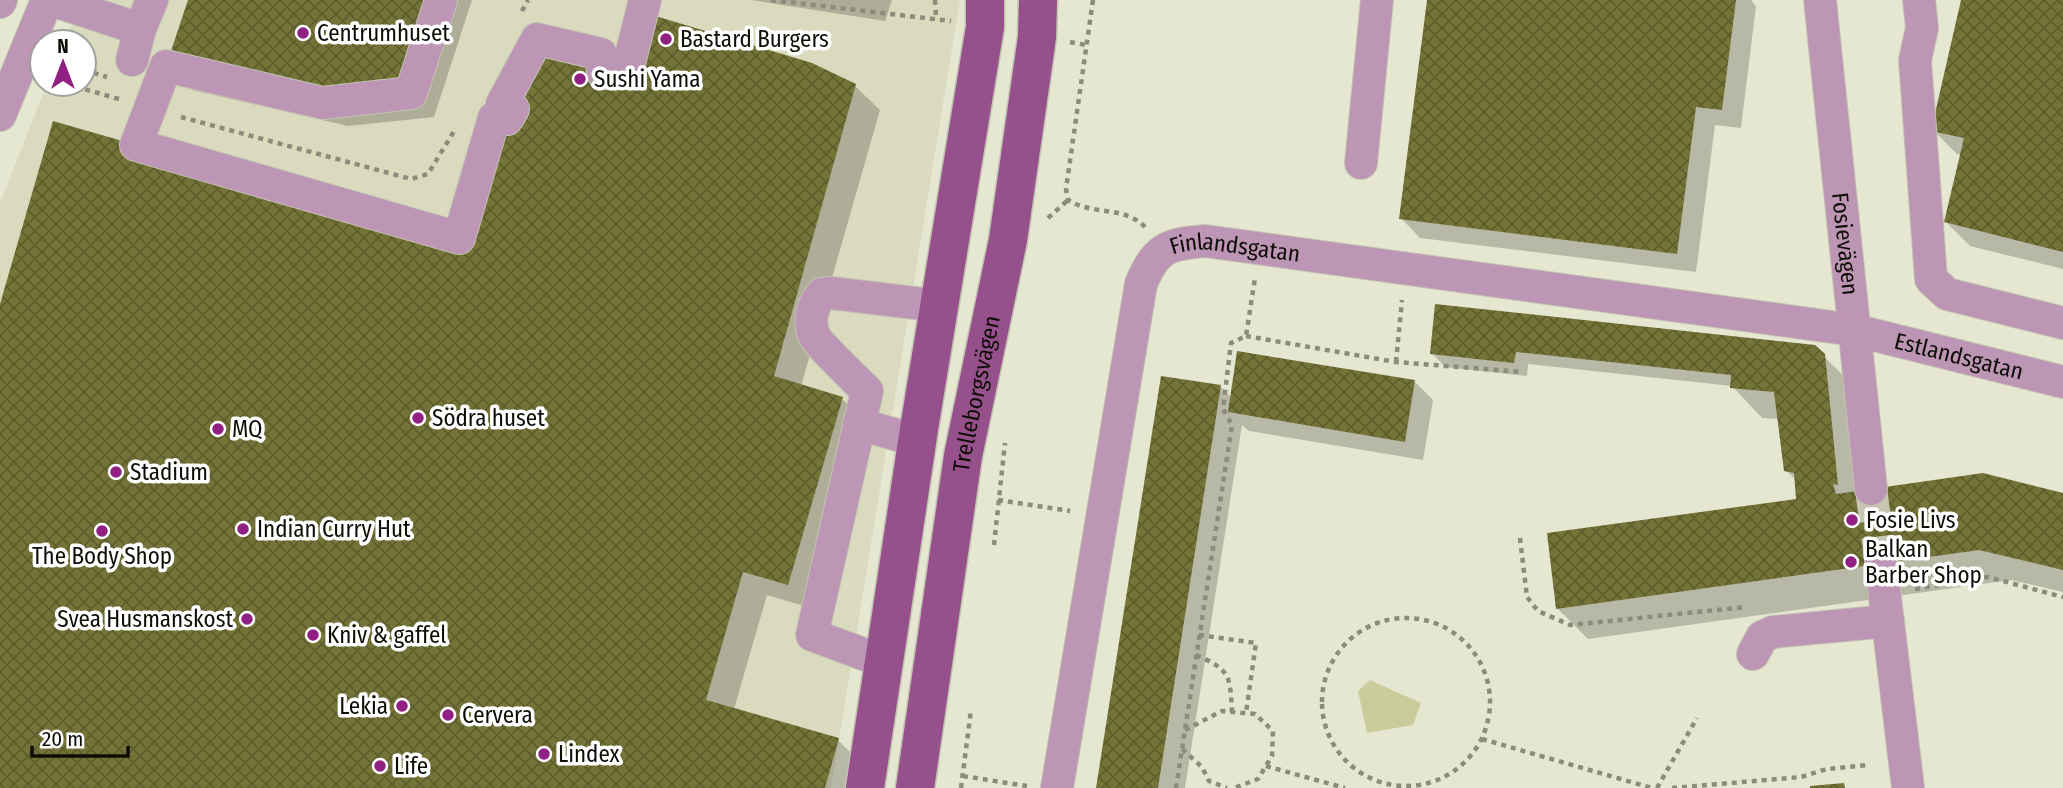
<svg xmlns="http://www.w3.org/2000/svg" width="2063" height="788" viewBox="0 0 2063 788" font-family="'Fira Sans Condensed',sans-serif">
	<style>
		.built { fill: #dadabe }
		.park { fill: #cbcc9c }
		.shadow { fill: #0003 }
		.building { fill: url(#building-cross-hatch) }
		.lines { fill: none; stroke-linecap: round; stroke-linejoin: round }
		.minor-tunnel { stroke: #c6c6b3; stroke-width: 32; stroke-dasharray: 32 16; stroke-linecap: butt }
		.minor-casing { stroke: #c3c4b1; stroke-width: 34 }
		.major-casing { stroke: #c3c4b1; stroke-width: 41 }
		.path { stroke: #8c8c7c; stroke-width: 4.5; stroke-dasharray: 5 5; stroke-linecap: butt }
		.minor { stroke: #bd95b5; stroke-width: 32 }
		.major { stroke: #96508b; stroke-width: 38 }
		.poi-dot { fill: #902183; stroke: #fff; stroke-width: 2.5 }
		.labels { text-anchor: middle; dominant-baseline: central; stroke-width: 7; stroke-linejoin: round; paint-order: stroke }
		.poi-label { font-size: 23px; fill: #0e0e07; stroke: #fff; text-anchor: start }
		.street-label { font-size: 23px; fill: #0e0e07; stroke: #fff }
	</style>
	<defs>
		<pattern id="building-cross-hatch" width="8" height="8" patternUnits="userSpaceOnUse" patternTransform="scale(1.75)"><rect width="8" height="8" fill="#757438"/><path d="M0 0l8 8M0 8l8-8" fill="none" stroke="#5e5e2d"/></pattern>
	</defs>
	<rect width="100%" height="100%" fill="#e6e7d1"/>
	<path class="built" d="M81 0H960L831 788H0V203L47 84H84V42H64Z"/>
	<path class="park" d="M1370 680 1421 703 1413 725 1367 733 1358 691Z"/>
	<path class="shadow" d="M189 0H472L434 117 348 126 192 90 168 66Z
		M751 0H892L885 21Z
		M1429 0H1751L1756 6 1741 128 1715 125 1696 272 1420 238 1401 218Z
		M1963 0H2063V269L1970 246 1946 222 1962 155 1957 154 1933 130Z
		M855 86 880 110 801 386 842 399 866 423 811 608 767 595 734 709 838 740 862 764 855 788H0V310L460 240Z
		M1814 347 1854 386 1865 491 2063 495V592L2011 580 1588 639 1557 608 1798 501 1797 481 1786 470 1779 419 1762 418 1732 386 1528 364 1527 376 1445 367 1432 353Z
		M1414 381 1433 400 1423 460 1249 431 1242 425 1185 788H1098L1221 387 1232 398Z"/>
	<path class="building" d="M188 0H441L411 93 323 103 166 66Z
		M1427 0H1736L1722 110 1696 107 1677 254 1399 219Z
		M1961 0H2063V252L1944 222 1964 138 1931 131Z
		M642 12 812 63 856 84 774 376 843 397 788 585 743 572 706 700 839 738 825 788H0V304L53 121 459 238 536 41 603 73Z
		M1435 304 1815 345 1825 354 1838 485 1833 484 1836 494 1983 473 2063 493V570L1979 550 1556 609 1547 533 1796 499 1794 473 1784 471 1774 392 1730 388 1731 375 1516 352 1514 363 1430 354Z
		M1237 351 1415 380 1405 442 1228 412Z
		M1161 376 1221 385 1158 788H1096Z
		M1844 783 1845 788H1810V786Z"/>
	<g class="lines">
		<path class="minor-tunnel" d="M1871 489 1881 564"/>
		<g class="minor-casing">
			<g id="minor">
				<path d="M51 0 140 29"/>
				<path d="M441 0 411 93 323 103 166 66 136 145 459 238 494 118 507 119 513 109 502 104 537 39 601 54 603 73 627 71 645 0"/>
				<path id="s1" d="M1820 0 1871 489"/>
				<path d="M1919 0 1922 28 1915 60 1931 279 1947 294 2063 323"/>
				<path d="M0 2 1 0"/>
				<path d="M132 60 140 29 152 0"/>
				<path d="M0 115 47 0"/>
				<path d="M1361 163 1377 0"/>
				<path d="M859 424 918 441"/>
				<path d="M1881 564 1908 788"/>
				<path d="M1753 654 1762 637 1773 632 1888 621"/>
				<path d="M885 662 812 635 867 391C857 381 818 344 814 335 808 320 813 305 822 294L831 293 940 306"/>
				<path id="s2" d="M1057 788 1141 284C1156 248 1167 244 1205 241L1854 330 2063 382"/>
			</g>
		</g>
		<g class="major-casing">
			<g id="major">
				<path d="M865 788 919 429 985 27V0"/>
				<path id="s3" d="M915 788 963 456 1008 240 1037 37 1038 0"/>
			</g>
		</g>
		<path class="path" d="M771 0 951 21
			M935 0 936 18
			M1093 0 1066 189 1068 200C1094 216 1123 205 1145 227
			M522 11 528 0
			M1070 42 1086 45
			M84 70 107 77
			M66 84 119 99
			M181 117 411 179 428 174 456 128
			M1048 218 1068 200
			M1246 336 1396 362 1523 372
			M1396 362 1402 300
			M998 500 1070 511
			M1520 538 1527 597 1538 611 1570 625 1747 607
			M994 545 1005 443
			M1915 589 1988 577 2063 597
			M1322 702a84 84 0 1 1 168 0a84 84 0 1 1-168 0Z
			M1199 635 1256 643 1246 713
			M1196 655C1231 670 1230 676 1232 712
			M1185 730 1222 711 1255 714 1273 731 1272 756 1258 779 1234 788
			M1482 739 1652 788
			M1182 749 1202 767 1209 781 1227 788
			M1266 766 1345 788
			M963 776 1027 786
			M961 788 971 710
			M1176 788 1232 425 1223 409 1231 343 1246 336 1255 278
			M1657 788 1697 718
			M1672 788 1801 777 1827 769 1867 765"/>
		<use href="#minor" class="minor"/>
		<use href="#major" class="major"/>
	</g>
	<g class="poi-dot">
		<circle cx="303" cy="33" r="7"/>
		<circle cx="666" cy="39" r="7"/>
		<circle cx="580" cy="79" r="7"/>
		<circle cx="418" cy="418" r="7"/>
		<circle cx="218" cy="429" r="7"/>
		<circle cx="116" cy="472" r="7"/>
		<circle cx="1852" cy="520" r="7"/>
		<circle cx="243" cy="529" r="7"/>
		<circle cx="102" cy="531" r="7"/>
		<circle cx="1851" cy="562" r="7"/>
		<circle cx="247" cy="619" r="7"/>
		<circle cx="313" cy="635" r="7"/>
		<circle cx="402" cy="706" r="7"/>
		<circle cx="448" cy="715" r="7"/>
		<circle cx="544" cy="754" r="7"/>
		<circle cx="380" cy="766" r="7"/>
	</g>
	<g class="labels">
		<g class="poi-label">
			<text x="317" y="33">Centrumhuset</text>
			<text x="680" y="39">Bastard Burgers</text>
			<text x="594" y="79">Sushi Yama</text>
			<text x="432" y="418">Södra huset</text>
			<text x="232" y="429">MQ</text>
			<text x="130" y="472">Stadium</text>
			<text x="1866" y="520">Fosie Livs</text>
			<text x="257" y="529">Indian Curry Hut</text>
			<text x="1865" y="549">Balkan<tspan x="1865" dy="26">Barber Shop</tspan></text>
			<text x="102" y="556" text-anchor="middle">The Body Shop</text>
			<text x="233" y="619" text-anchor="end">Svea Husmanskost</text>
			<text x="327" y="635">Kniv &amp; gaffel</text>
			<text x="388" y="706" text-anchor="end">Lekia</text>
			<text x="462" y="715">Cervera</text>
			<text x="558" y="754">Lindex</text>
			<text x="394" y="766">Life</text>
		</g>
		<g class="street-label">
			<text stroke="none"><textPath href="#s1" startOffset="245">Fosievägen</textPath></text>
			<text stroke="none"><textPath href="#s2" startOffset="625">Finlandsgatan</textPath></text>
			<text stroke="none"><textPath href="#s2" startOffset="1358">Estlandsgatan</textPath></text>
			<text stroke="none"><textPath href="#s3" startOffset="399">Trelleborgsvägen</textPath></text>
		</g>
	</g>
	<g transform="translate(63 63)"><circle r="33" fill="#ffffff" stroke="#9f9f9c" stroke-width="2"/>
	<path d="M0-5L12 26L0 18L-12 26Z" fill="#902183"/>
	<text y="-10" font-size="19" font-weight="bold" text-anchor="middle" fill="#0e0e07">N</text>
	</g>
	<path d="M32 746v10h96v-10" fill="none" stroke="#0e0e07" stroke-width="3.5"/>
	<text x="42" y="746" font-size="21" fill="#0e0e07" stroke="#ffffff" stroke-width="5" paint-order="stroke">20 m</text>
</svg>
